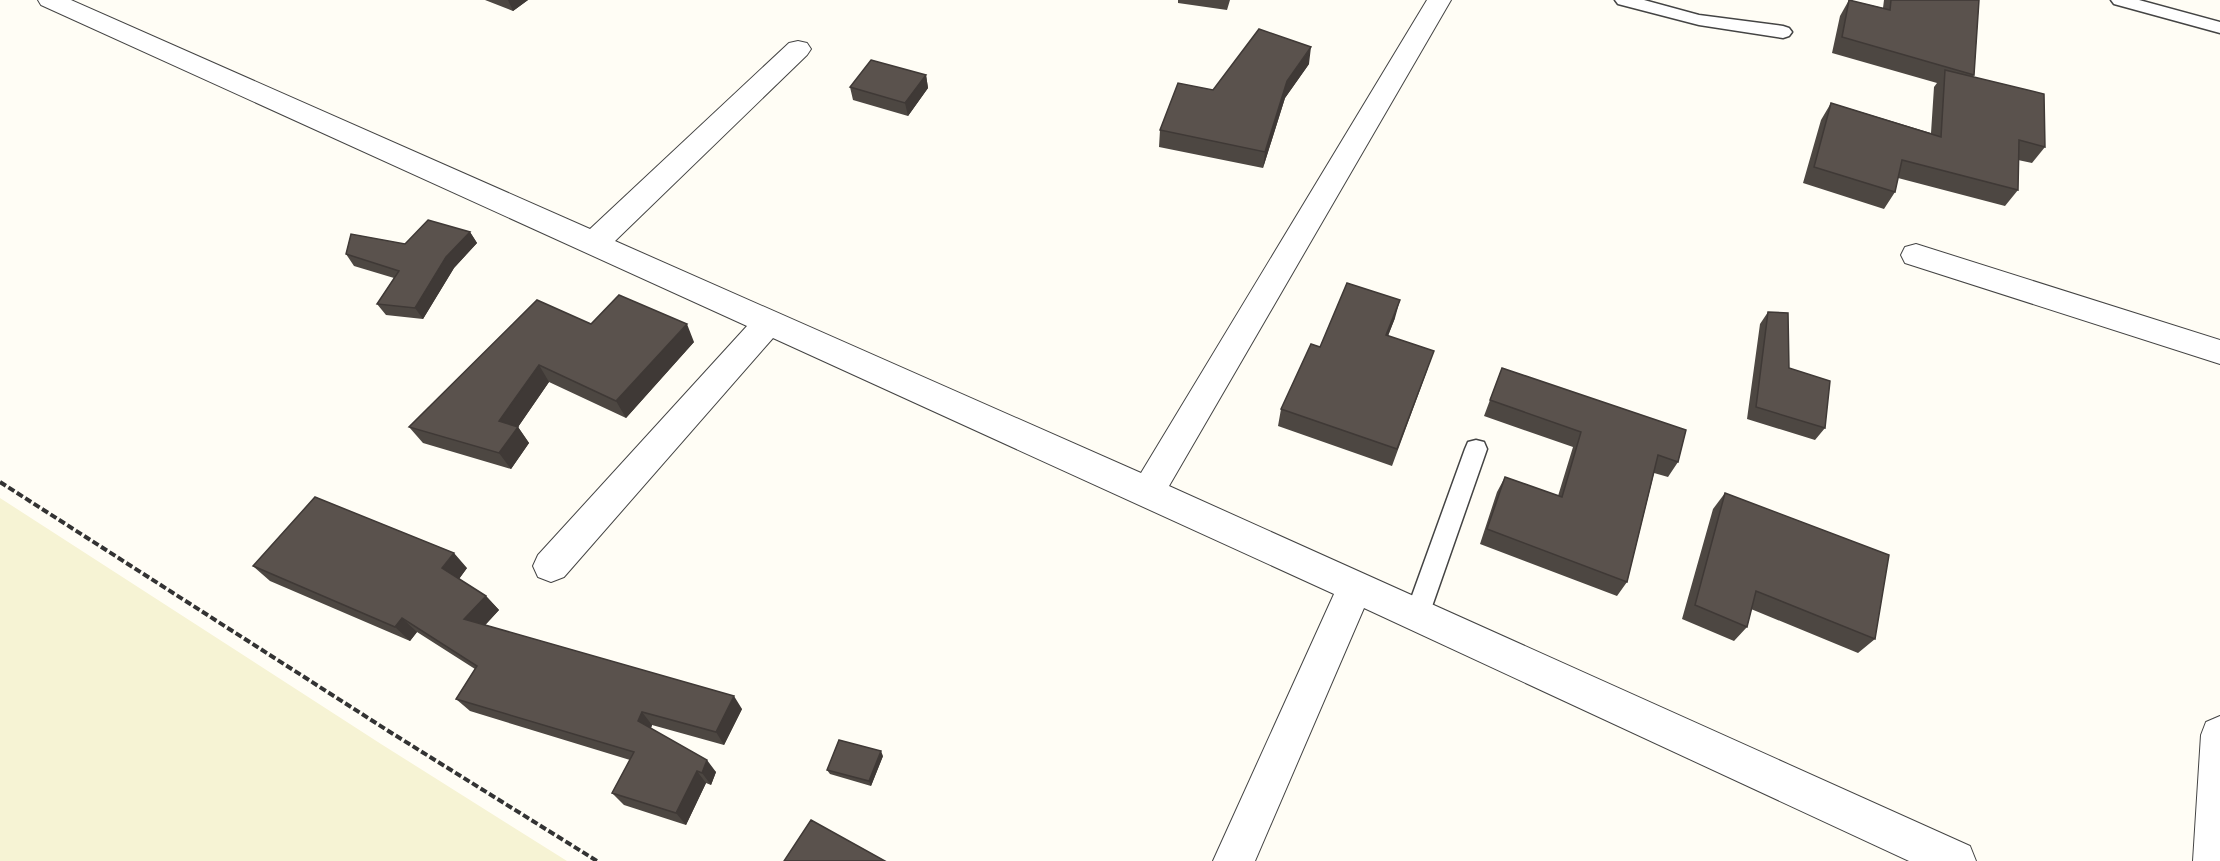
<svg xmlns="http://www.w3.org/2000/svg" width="2220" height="861" viewBox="0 0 2220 861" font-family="'Libre Baskerville',serif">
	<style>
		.farmland { fill: #f6f3d4 }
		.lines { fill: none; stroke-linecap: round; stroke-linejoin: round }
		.lane-casing { stroke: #444; stroke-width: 3 }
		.street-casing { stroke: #444; stroke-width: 2 }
		.path { stroke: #333; stroke-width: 4; stroke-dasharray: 7 3; stroke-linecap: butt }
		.lane { fill: #fff; fill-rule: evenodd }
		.street { fill: #fff; fill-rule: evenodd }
		.wall { fill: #4d4742 }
		.shaded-wall { fill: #3f3936 }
		.building { fill: #5a524d; stroke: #3f3936; stroke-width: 1.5 }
	</style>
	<rect width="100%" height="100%" fill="#fffdf5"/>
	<path class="farmland" d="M0 498 381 744 567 861H0Z"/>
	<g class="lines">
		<g class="lane-casing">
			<path id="lane" d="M1615 0H1644L1699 15 1783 26 1789 28 1792 32 1789 36 1783 38 1699 25 1618 4Z
				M2111 0H2139L2220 22V33L2114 4Z
				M1476 440 1484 442 1487 449 1429 615 1426 623 1417 626 1408 623 1405 615 1465 449 1468 442Z"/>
		</g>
		<g class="street-casing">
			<path id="street" d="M38 0H71L590 229 789 43 798 41 807 43 811 49 807 55 615 241 1141 473 1427 0H1451L1169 486 1970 846 1976 861H1909L1364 608 1255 861H1213L1334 594 773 338 564 577 551 582 538 577 533 566 538 555 747 326 41 5Z
				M1916 244 2220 340V364L1905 263 1901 255 1905 247Z
				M2220 716V861H2193L2201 735 2206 722Z"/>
		</g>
		<path class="path" d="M0 482 390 732 597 861"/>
		<use href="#lane" class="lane"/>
		<use href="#street" class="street"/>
	</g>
	<path class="wall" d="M485 0H528L513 11Z
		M1178 0H1230L1227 10 1178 3Z
		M1849 0 1883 8 1884 0H1979L1974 75 1973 77 2045 147 2032 163 2018 160V190L2005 206 1898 178 1895 192 1884 209 1803 183 1821 120 1831 103 1931 133 1934 87 1937 83 1832 53 1840 16Z
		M1309 64 1285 98 1263 168 1159 147 1160 130 1213 90Z
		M926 75 928 88 908 116 853 100 850 87Z
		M470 232 477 243 454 268 423 319 386 315 377 304 394 278 354 266 346 254Z
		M1768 312 1789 368 1825 428 1815 440 1747 419 1760 324Z
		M1395 318 1388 336 1428 368 1392 466 1278 426 1281 409 1320 347Z
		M591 324 694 342 626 418 549 382 518 427 529 443 511 469 423 443 409 427Z
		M1502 368 1678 462 1668 477 1654 473 1627 582 1617 596 1480 544 1497 492 1505 477 1558 496 1573 447 1484 416Z
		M1725 493 1875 639 1858 653 1751 609 1747 627 1734 641 1682 619 1713 509Z
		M253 566 467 568 459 579 486 596 499 610 485 625 742 709 724 745 652 725 651 728 716 772 711 785 706 783 686 825 624 805 612 793 630 760 470 711 456 699 475 669 417 632 410 641 270 581Z
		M883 756 871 786 830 774 827 770Z"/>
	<path class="shaded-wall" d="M508 0H528L513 11Z
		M1311 47 1309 64 1285 98 1263 168 1265 152 1287 81Z
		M926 75 928 88 908 116 905 103Z
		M470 232 477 243 454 268 423 319 415 308 446 257Z
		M1400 300 1395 318 1381 353 1386 335Z
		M687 324 694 342 626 418 616 401Z
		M539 365 549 382 518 427 529 443 511 469 499 453V421Z
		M454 553 467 568 456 583 442 568Z
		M486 596 499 610 478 633 464 619Z
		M402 618 417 632 410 641 395 627Z
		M734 696 742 709 724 745 716 732Z
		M642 712 652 725 649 734 638 721Z
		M881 751 883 756 871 786 869 781Z
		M707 760 716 772 711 785 702 773Z
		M697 771 706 783 686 825 676 813Z"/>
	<path class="building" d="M1849 0 1890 10 1891 0H1979L1974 75 1842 37Z
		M1259 29 1311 47 1287 81 1265 152 1160 130 1178 83 1213 90Z
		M871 60 926 75 905 103 850 87Z
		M1945 70 2044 94 2045 147 2019 140 2018 190 1902 160 1895 192 1814 167 1831 103 1941 137Z
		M428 220 470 232 446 257 415 308 377 304 399 271 346 254 351 234 405 244Z
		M1347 283 1400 300 1386 335 1434 351 1397 449 1281 409 1311 344 1320 347Z
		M619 295 687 324 616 401 539 365 499 421 518 427 499 453 409 427 537 300 591 324Z
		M1768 312 1788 313 1789 368 1830 381 1825 428 1756 407Z
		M1502 368 1686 430 1678 462 1658 455 1627 582 1487 529 1505 477 1562 497 1581 432 1490 400Z
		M1725 493 1889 555 1875 639 1756 591 1747 627 1695 605Z
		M315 497 454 553 442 568 486 596 464 619 734 696 716 732 642 712 638 721 707 760 702 773 697 771 676 813 612 793 634 752 456 699 477 666 402 618 395 627 253 566Z
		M839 740 881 751 869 781 827 770Z
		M811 820 885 861H784Z"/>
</svg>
